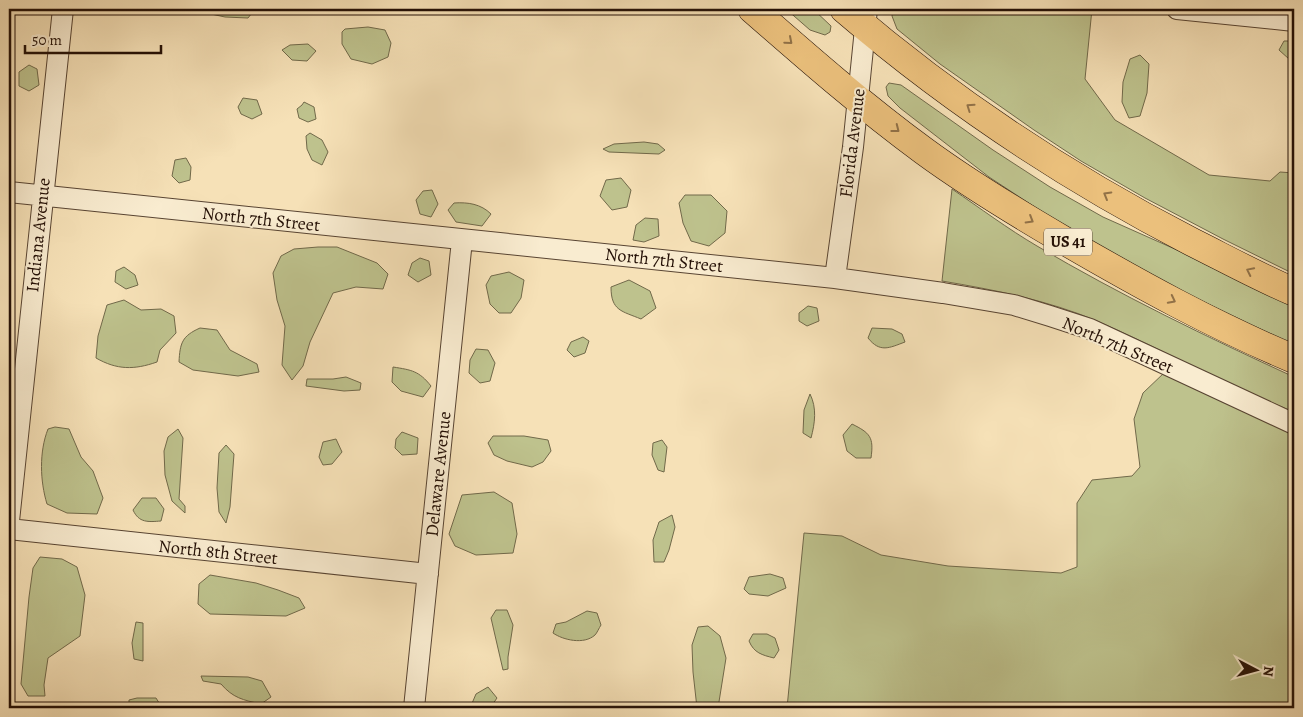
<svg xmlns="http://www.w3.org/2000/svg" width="1303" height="717" viewBox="0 0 1303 717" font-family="Alegreya,serif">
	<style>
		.green { fill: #bec28d; stroke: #71694a }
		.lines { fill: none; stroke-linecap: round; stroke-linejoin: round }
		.minor-casing { stroke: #584432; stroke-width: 22 }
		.primary-casing { stroke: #241006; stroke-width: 29 }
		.minor { stroke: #f9ecd0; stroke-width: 20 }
		.primary { stroke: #ebc07c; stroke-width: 28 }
		.oneway { stroke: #917147 }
		.labels { text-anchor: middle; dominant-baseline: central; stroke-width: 4; stroke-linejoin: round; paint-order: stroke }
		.shield { fill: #f9ecd0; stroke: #645243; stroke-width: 1 }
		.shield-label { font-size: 16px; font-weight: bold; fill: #241006 }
		.street-label { font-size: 18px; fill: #241006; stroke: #f9ecd0 }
	</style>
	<rect width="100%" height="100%" fill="#f6e1b7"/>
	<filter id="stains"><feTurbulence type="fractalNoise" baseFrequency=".004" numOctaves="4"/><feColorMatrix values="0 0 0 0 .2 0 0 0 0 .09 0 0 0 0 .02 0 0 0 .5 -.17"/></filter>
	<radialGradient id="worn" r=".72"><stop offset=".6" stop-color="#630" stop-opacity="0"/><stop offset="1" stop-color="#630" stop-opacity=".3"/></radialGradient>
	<path class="green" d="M210 9H255L248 18 225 17 211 14Z
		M786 9H813L831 26 830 32 825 35 810 30Z
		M893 9H1092L1085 79 1115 120 1209 175 1270 181 1280 172 1294 173V274L1223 239 1145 198 1081 161 1034 130 940 64 897 29 892 16Z
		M368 27 385 30 391 43 388 57 372 64 351 59 342 44V32L345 29Z
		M1284 41H1294V59H1289L1279 50Z
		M308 44 316 51 307 61 292 60 282 50 290 45Z
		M1140 55 1149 64 1147 93 1140 116 1129 118 1122 102 1123 82 1130 59Z
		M29 65 37 69 39 85 29 91 19 86V72Z
		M889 83 901 85 993 150 1050 187 1103 217 1195 258 1294 305V345L1179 290 1079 236 989 177 900 108 888 96 886 87Z
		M243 98 257 100 262 114 252 119 241 114 238 107Z
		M304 102 314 107 316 119 308 122 299 118 297 109 302 105Z
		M310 133 322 140 328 152 322 165 312 160 307 149 306 136Z
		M644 142 658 144 665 150 659 154 609 152 603 149 614 144Z
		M186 158 191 167 190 180 179 183 172 176 175 160Z
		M621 178 631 190 627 207 612 210 600 196 606 180Z
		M952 189C980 208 1008 229 1037 246 1120 295 1207 337 1294 377V412C1227 385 1163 350 1097 321 1047 300 995 290 942 281Z
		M432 190 438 204 431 217 420 214 416 200 423 191Z
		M685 195H711L727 211 725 233 709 246 691 241 683 223 679 203Z
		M454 203C468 202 481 204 491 214L482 226 456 222 448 210Z
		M645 218 658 219 659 236 644 242 633 240 636 225Z
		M318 247H337L377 263 388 274 383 289 356 287 333 293 310 342 303 366 292 380 282 365 285 326 277 300 273 273 281 256 294 249Z
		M420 258 429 261 431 275 418 282 408 275 412 263Z
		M124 267 135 275 138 285 126 289 115 282 116 271Z
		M509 272 524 280 521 298 511 313H499L490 304 486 285 491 276Z
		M629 280 650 291 656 308 641 319C622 311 611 311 611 287Z
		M124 300 141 310 161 309 174 316 176 333 160 350 157 362C134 370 117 370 96 358L98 336 107 305Z
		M808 306 817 308 819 321 807 326 799 321V313Z
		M200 328 217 330 230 350 257 364 259 372 238 376 193 370 179 362C180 343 182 336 200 328Z
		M872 328 892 329 902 334 905 342C889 348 880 353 868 338Z
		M583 337 589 341 585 353 574 357 567 350 571 342Z
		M476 349 488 350 495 363 490 381 480 383 469 373 470 360Z
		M393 367C412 370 419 371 431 386L423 397 401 391 392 382Z
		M1165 372 1294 432V708H787L804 533 842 536 881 555 948 566 1061 573 1077 567V503L1092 480 1132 476 1140 467 1134 419 1143 393Z
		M346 377 361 383 360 390 344 391 306 386 307 379H333Z
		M810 394C817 408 815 423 811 438L803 433 804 410Z
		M852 424C870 433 874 437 871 458H856L847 451 843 435Z
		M55 427 69 429 81 457 93 471 103 498 97 514 67 513 47 504C40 481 39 452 48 429Z
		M178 429 183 438 179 499 185 506V513L172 501 165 475 164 451 168 437Z
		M402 432 418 438 417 454 402 455 395 448 396 439Z
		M493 436H524L548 440 551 451 543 462 532 467 507 461 494 455 488 443Z
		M336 439 342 452 332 464 323 465 319 457 323 442Z
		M662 440 667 447 664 472 658 470 652 455 653 443Z
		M226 445 234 454 230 507 226 523 219 512 217 488 219 453Z
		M494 492 512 503 517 534 513 553 476 555 455 546 449 534 462 495Z
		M142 498H156L164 509 161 521C148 522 139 523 133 510Z
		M672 515 675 527 669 550 664 562H654L653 540 659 522Z
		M40 557 62 559 77 567 85 595 80 636 48 658 44 685 45 696H28L21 684 29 597 33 568Z
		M770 574 783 578 786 588 768 596 749 594 744 589 749 577Z
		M210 575 256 583 278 590 299 598 305 608 286 616 210 614 198 604 199 584Z
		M496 610H507L513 625 508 657V669L503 670 491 618Z
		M587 611 597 613 601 625C599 628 597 633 595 635 584 645 563 640 553 633L556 624 566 622Z
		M136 622 143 623V661L134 659 132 643Z
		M708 626 720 636 726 658 718 708H697L693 672 692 645 698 627Z
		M753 634H767L775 638 779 650 774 658C762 655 754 653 749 641Z
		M201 676 248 677 262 681 271 697 261 704C243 700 233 698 221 684L203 681Z
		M488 687 497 698 490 708H470L476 694Z
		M137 698H156L161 706 158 708H129V700Z"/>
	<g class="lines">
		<g class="minor-casing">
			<path id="minor" d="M1177 9 1294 21
				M9 192 835 278 943 293 1014 305 1050 316 1090 329 1294 424
				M835 278 853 147 867 9
				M9 521 63 9
				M9 529 428 574
				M414 708 462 240"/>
		</g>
		<g class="primary-casing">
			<path id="primary" d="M752 9C808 58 864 107 924 151 969 184 1017 213 1065 241 1139 284 1215 326 1294 359
				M844 9C950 100 1068 178 1192 242 1226 259 1259 277 1294 292"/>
		</g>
		<use href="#minor" class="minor"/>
		<use href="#primary" class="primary"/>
	</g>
	<defs><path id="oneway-chevron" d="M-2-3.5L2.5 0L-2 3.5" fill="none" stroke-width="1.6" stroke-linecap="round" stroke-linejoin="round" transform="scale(1.25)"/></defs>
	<g class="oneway">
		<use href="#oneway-chevron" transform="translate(789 41) rotate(41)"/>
		<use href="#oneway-chevron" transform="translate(970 107) rotate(-145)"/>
		<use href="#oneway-chevron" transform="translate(896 129) rotate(38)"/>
		<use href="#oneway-chevron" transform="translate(1107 195) rotate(-150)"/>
		<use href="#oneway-chevron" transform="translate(1030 220) rotate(31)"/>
		<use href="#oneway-chevron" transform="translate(1250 271) rotate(-154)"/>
		<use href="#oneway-chevron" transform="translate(1172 300) rotate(27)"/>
	</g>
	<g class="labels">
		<rect class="shield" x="1044" y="228.5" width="48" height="27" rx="4"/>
		<g class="shield-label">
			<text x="1068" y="242">US 41</text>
		</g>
		<g class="street-label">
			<text transform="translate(852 143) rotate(-83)">Florida Avenue</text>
			<text transform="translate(261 219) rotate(6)">North 7th Street</text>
			<text transform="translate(38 235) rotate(-84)">Indiana Avenue</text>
			<text transform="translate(664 260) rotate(6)">North 7th Street</text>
			<text transform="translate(1118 345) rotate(23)">North 7th Street</text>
			<text transform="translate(438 474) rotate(-84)">Delaware Avenue</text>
			<text transform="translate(218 552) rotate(6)">North 8th Street</text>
		</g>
	</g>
	<rect width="1303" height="717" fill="none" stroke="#f6e1b7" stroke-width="30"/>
	<rect x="10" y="10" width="1283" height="697" fill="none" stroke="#241006" stroke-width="2.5"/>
	<rect x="15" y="15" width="1273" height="687" fill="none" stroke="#241006"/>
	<g transform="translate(1256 670) rotate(96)" stroke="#f9ecd0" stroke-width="4" paint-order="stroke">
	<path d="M0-4L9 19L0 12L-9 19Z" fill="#241006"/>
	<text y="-8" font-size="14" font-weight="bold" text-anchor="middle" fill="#241006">N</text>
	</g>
	<path d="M25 45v8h136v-8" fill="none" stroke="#241006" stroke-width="2.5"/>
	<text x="32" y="45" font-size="15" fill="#241006" stroke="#f9ecd0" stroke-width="4" paint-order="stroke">50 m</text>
	<rect width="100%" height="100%" filter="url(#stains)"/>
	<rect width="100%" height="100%" fill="url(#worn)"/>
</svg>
